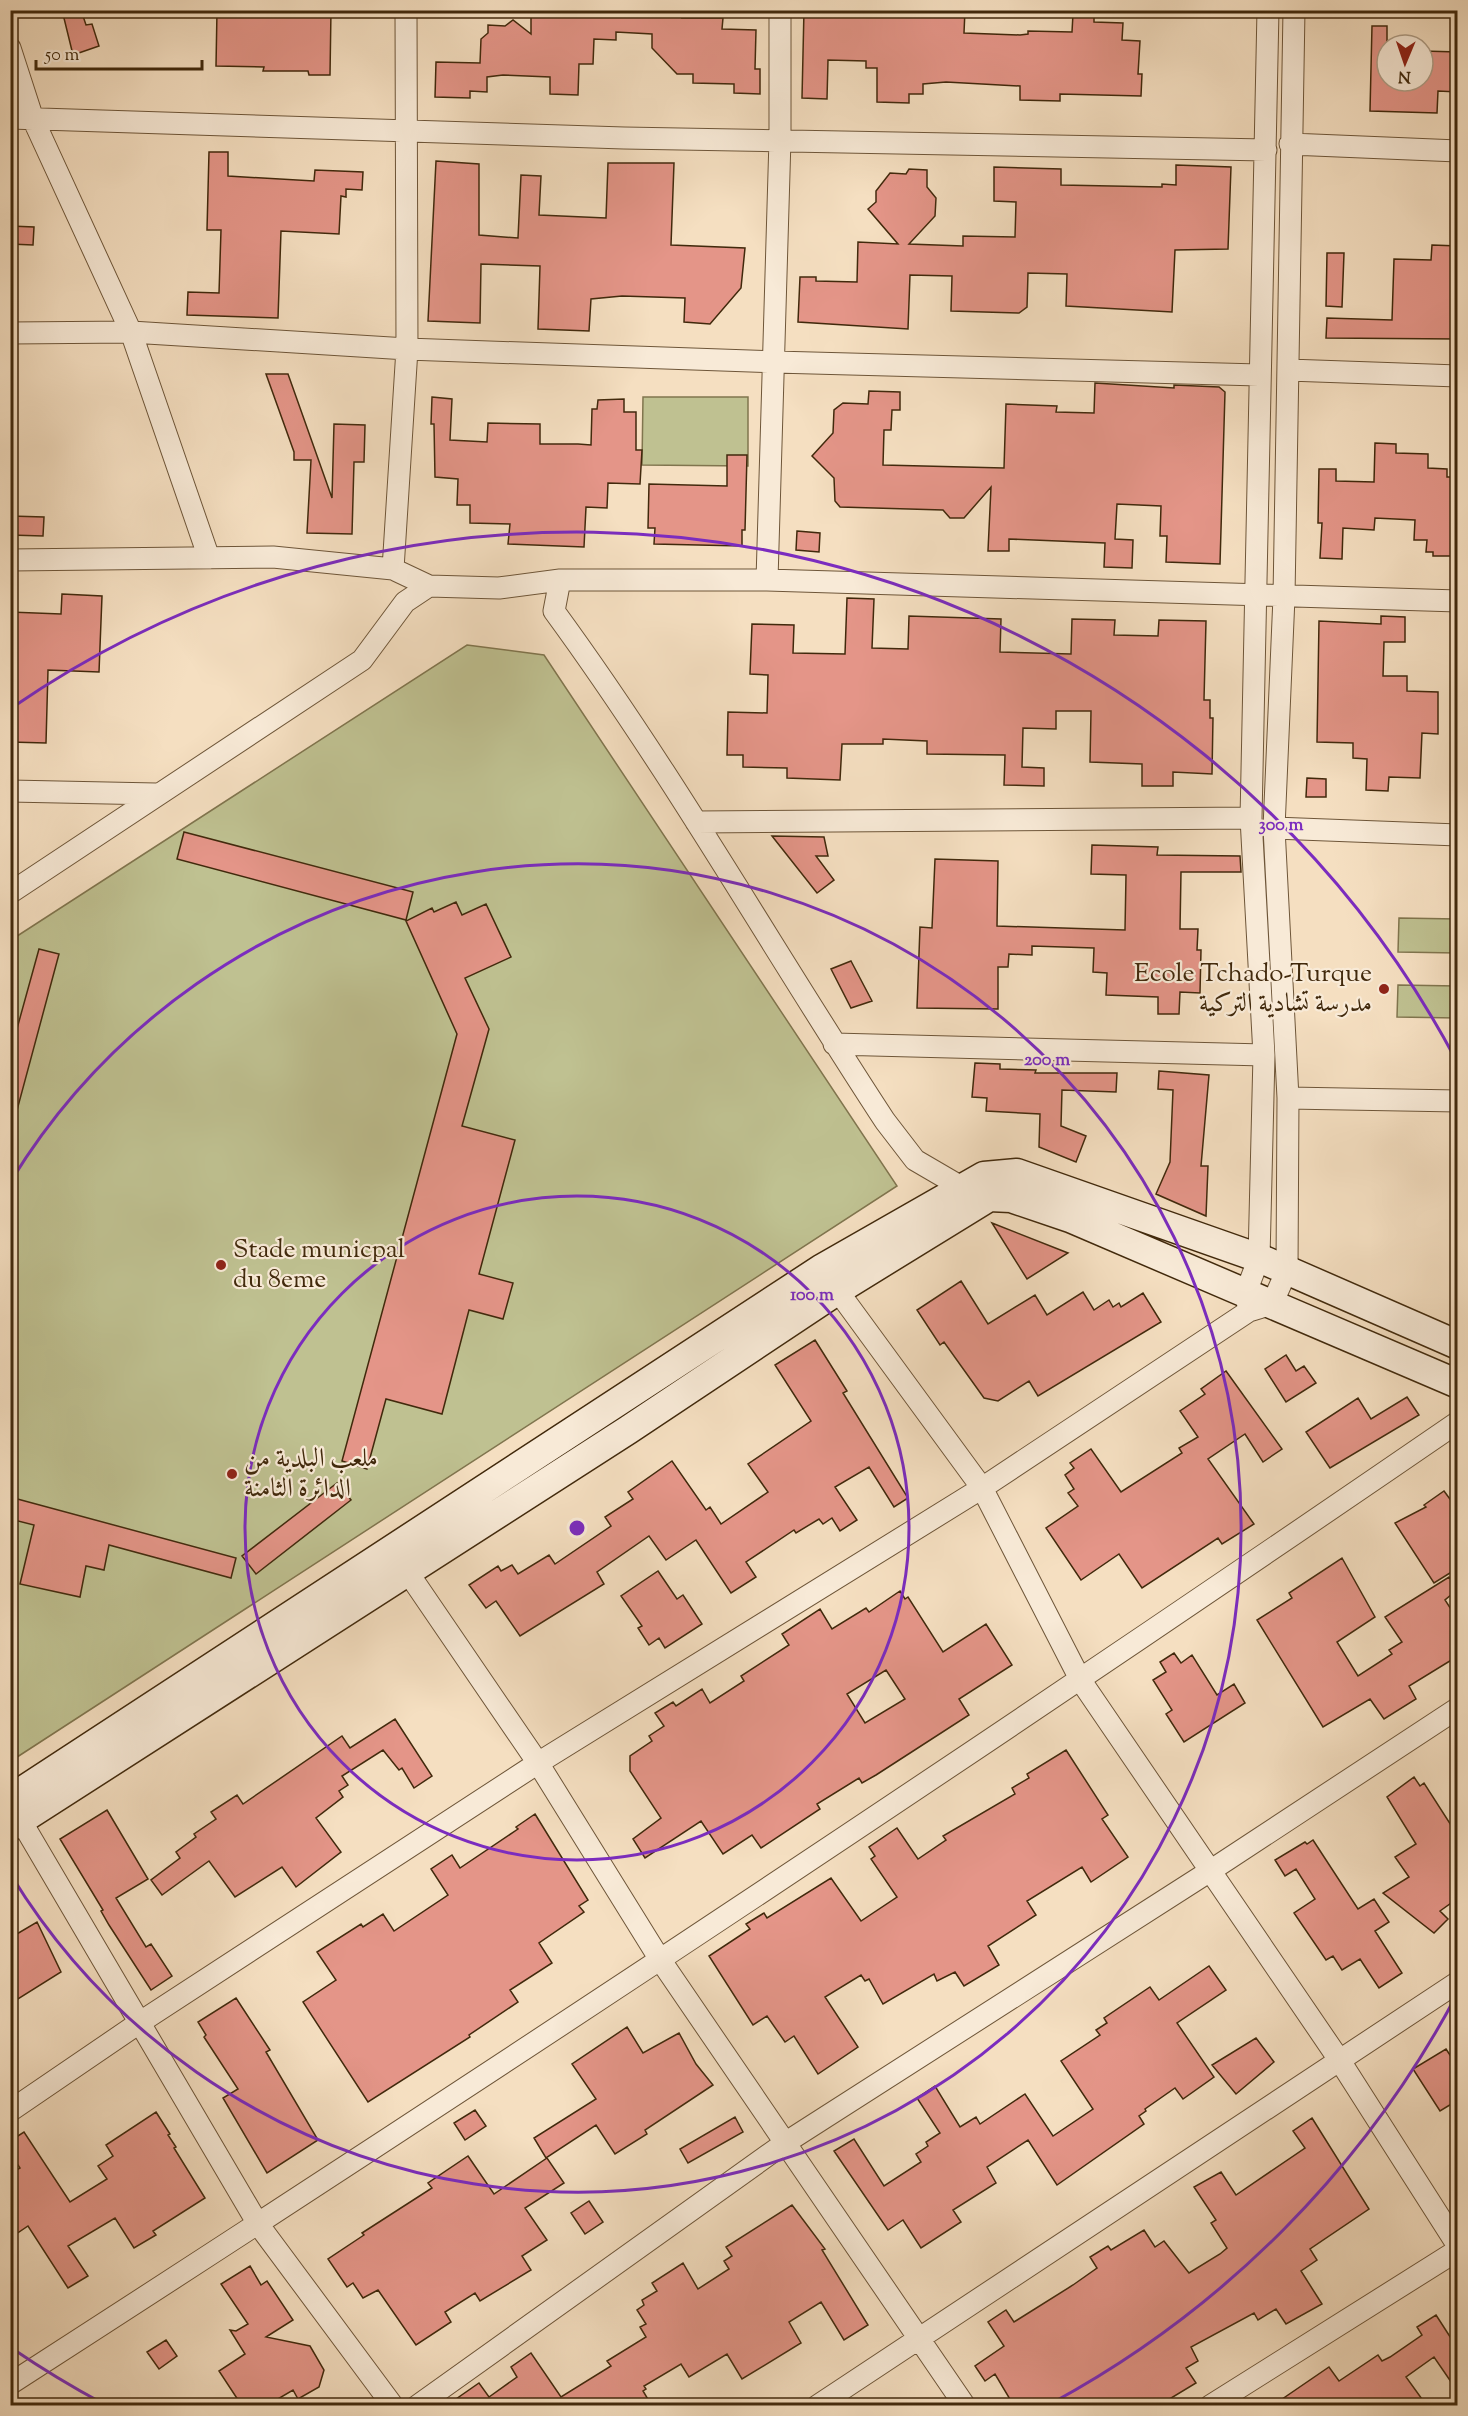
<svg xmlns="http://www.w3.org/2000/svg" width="1468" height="2416" viewBox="0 0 1468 2416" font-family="'Sorts Mill Goudy',Amiri,serif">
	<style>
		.green { fill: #bfc191; stroke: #80754e; stroke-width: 1.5 }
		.building { fill: #e49588; stroke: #41290c; stroke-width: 1.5; fill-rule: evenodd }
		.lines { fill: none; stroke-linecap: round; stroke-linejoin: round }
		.street-casing { stroke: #6e5639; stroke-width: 23 }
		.secondary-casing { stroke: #41290c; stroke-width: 31 }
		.street { stroke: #f8ead7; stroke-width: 21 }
		.secondary { stroke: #f8ead7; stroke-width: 28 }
		.ring { fill: none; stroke: #7b2cbf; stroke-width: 3 }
		.poi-dot { fill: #8f2418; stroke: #f8ead7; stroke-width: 2 }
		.labels { text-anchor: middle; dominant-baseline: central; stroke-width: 4.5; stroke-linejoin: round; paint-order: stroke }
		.poi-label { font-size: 26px; fill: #41290c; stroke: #f8ead7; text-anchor: start }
		.centre { fill: #7b2cbf; stroke: #f8ead7; stroke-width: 3 }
		.ring-label { font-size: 18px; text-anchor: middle; font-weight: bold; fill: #7b2cbf; stroke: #f8ead7; stroke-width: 4.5; stroke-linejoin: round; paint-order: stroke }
	</style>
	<rect width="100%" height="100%" fill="#f5dfc1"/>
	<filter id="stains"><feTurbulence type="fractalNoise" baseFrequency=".00333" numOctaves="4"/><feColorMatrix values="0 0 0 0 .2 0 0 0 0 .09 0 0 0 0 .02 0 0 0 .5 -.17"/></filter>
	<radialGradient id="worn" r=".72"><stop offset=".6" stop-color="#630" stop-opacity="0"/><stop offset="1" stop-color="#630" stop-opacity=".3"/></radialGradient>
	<path class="green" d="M643 397H748V466L642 465Z
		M467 645 544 655 897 1186 11 1761V940Z
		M1399 918 1457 919V953L1398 952Z
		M1398 985 1457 986V1018L1397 1017Z"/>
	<path class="building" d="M62 10H81L86 25 92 24 99 46 73 55Z
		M272 10H331L330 75H309L308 71H263L264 67 216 66 217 11 272 13Z
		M547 10H650V13L683 14 682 18H723L722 29 756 30 755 69H760V94L734 93V84L693 83V74H677L652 48V34L616 32V40L594 39 593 64H579L578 95 550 94V77L503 75 487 77V92L470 91V98L435 97 436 62 480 63 481 39 488 33V25L505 26 513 20 531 34V12Z
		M804 10H965L964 33 1020 35 1028 34V31L1072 32 1073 14 1094 15V22L1123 23 1122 40 1140 41 1138 74H1142L1141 96 1060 94V101L1020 100V86L946 82 923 84V94H909V103L877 102V68H866V61L828 60 827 99 802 98Z
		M1372 26H1387V81H1423V51L1458 52V92L1438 91 1437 113 1370 111Z
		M209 152H228V176L314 181 315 170 363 172 362 190 346 189V197L341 196 339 234 281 231 278 318 187 315 188 292 219 293 221 230H207Z
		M436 161 479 164V235L518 238 521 175 541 176 539 215 606 218 608 163H674L671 245 745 248 741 288 710 324 684 322 685 298 622 296 591 299 589 331 538 329 540 266 481 264 480 323 428 321Z
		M1176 165 1231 167 1228 249 1175 250 1172 312 1066 306 1067 274 1028 273 1027 307 1019 313 951 311 952 276 910 275 908 329 798 322 800 277H816V281L857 282 858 242 898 244 868 209 876 202V191L890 173 906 174 909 169 927 170V187L936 198 935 216 909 244 963 246V236L1015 237 1016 202 994 201V167L1061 169V185L1162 187V184L1176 185Z
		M10 226 34 227 33 245 10 244Z
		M1432 245 1458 246V339L1326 338 1327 318 1392 320 1394 259 1431 260Z
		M1327 253H1344L1342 307 1326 306Z
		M266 374H288L332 498 334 424 365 425 364 462H354L352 534 307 533 311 460H294V452Z
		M1095 383 1174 388V385L1219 387 1225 392 1220 564 1166 562 1167 536H1160L1161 506 1117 504 1115 539 1133 540 1132 568 1104 567 1105 543 1009 539V551H988L991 487 964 518H950L943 510 840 507 835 501 834 478 812 456 833 433 834 410 843 403 868 404 869 391 900 392V410H892L891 430H884L883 465 1004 468 1006 404 1057 406 1056 412 1094 413Z
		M432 397 452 399 450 440 487 442 488 423 540 424V444H578L591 445 592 409H597L598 400 624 399V412H636V450H642L640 484 608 483 607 508 586 507 584 547 508 544 510 524 470 523V505H457L458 479 435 477 434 424H431Z
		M1375 443 1396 444V453L1428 454V468L1447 469V477H1458V556H1433V552H1426L1427 540H1414L1415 520 1375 518 1374 530 1343 528 1342 559 1320 558 1322 523H1318L1319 469H1336V481L1374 482Z
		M727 455H747L745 530H742V546L654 544 655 528H648L649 484 727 486Z
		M10 516 44 517 43 536 10 535Z
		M797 531 820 533 819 552 796 550Z
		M62 594 102 596 99 672 48 670 46 743 10 742V612L61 614Z
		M847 598 874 599 872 648 908 649 909 616 1001 619 1000 652 1071 654 1072 619 1115 620 1114 635 1158 636 1159 620 1206 621 1204 700H1210V718H1213L1212 774 1173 772V786H1142V764L1090 762 1091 711H1056V729L1023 728 1022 767 1044 768V786L1004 785 1005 755 927 754V741L883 739V744H842L840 780 787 778V768L743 767V755H727L728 712 767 713 768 675 750 674 752 624 794 625 793 653 845 654Z
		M1381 616 1405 617V642H1384L1383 676H1407V691L1438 692V734L1422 733 1420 778 1389 777 1388 791 1366 790 1367 759 1353 758V743L1317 742 1319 621 1381 624Z
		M1307 778 1326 779V797H1306Z
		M184 832 413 892 406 920 177 859Z
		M772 836 824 837 828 856H816L834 880 817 893Z
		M1092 845 1158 847 1157 855 1240 856 1241 872H1181L1180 929H1198L1197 950H1201L1200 993 1180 992 1179 1014H1158V997L1106 995 1107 973 1093 972 1094 948 1032 946V955L1009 954 1008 967H998V1009L917 1008 920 927 932 928 935 859 998 861 997 926 1125 930 1126 875 1091 874Z
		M456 902 462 915 486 904 511 957 465 978 489 1029 462 1126 515 1140 479 1274 513 1283 503 1319 469 1310 442 1414 386 1399 367 1469 342 1461 457 1034 406 921 432 908 434 912Z
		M39 949 59 954 16 1114 10 1113V1054Z
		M851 961 872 1001 851 1008 831 969Z
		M975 1063 1000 1064V1069L1036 1070 1035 1073H1117L1116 1092 1062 1090 1061 1126 1086 1136 1076 1162 1039 1147 1040 1114 986 1111 987 1098 972 1097Z
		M1159 1071 1209 1075 1201 1166H1208L1206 1216 1156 1194 1170 1162 1173 1090 1158 1089Z
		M992 1223 1068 1253 1027 1279Z
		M961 1281 988 1324 1035 1295 1047 1315 1083 1292 1094 1310 1109 1300 1113 1307 1119 1303 1121 1307 1143 1293 1161 1322 1038 1396 1029 1381 998 1401 984 1398 944 1342 940 1345 917 1310Z
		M815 1340 847 1391 843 1393 908 1498 894 1507 869 1467 835 1487 857 1520 840 1531 832 1518 823 1524 819 1519 796 1533 794 1530 746 1562 756 1577 731 1593 696 1540 666 1560 649 1536 597 1572 604 1584 520 1636 496 1601 486 1608 469 1585 498 1566 501 1571 512 1565 518 1574 549 1555 555 1564 611 1526 605 1517 633 1499 628 1492 672 1461 706 1510 710 1507 721 1524 768 1492 748 1464 811 1421 775 1365Z
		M1286 1355 1296 1371 1304 1366 1316 1383 1286 1402 1265 1369Z
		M1226 1371 1282 1449 1263 1462 1245 1434 1208 1459 1254 1524 1222 1544 1218 1538 1142 1588 1119 1554 1081 1580 1046 1528 1078 1506 1068 1493 1074 1489 1065 1475 1074 1468 1070 1463 1091 1449 1121 1492 1182 1453 1179 1448 1198 1437 1180 1411 1205 1394 1201 1389Z
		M1407 1397 1419 1415 1330 1468 1306 1432 1358 1398 1371 1419Z
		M337 1483 351 1500 256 1574 242 1556Z
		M1444 1491 1458 1510V1568L1434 1583 1395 1523 1426 1507 1424 1505Z
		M10 1497 236 1558 231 1578 109 1545 104 1570 86 1566 80 1597 20 1584 34 1525 10 1519Z
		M1342 1558 1375 1617 1337 1642 1358 1676 1392 1654 1389 1650 1402 1642 1385 1617 1449 1577 1458 1589 1445 1600 1458 1620V1656L1409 1686 1416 1699 1384 1719 1370 1699 1323 1727 1257 1620 1292 1598 1289 1593Z
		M658 1571 677 1599 683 1595 702 1624 665 1648 659 1638 649 1645 638 1628 642 1626 621 1596Z
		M900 1591 905 1599 908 1597 943 1652 986 1624 1012 1665 959 1699 969 1715 876 1775 862 1783 859 1778 817 1804 820 1809 761 1848 752 1835 723 1854 701 1821 645 1858 633 1839 661 1818 630 1771V1756L652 1741 649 1736 664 1726 655 1713 673 1702 676 1706 702 1689 710 1703 744 1681 741 1676 789 1645 782 1634 820 1609 832 1629 866 1608 869 1612ZM886 1670 905 1699 865 1723 847 1694Z
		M1174 1653 1181 1663 1192 1655 1217 1695 1234 1684 1245 1703 1184 1742 1166 1714 1172 1710 1153 1680 1166 1672 1160 1662Z
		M395 1719 432 1776 414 1788 402 1768 399 1770 383 1750 342 1776 348 1785 339 1791 343 1797 316 1818 341 1852 296 1887 282 1867 235 1897 209 1861 162 1895 151 1880 180 1858 176 1852 196 1837 194 1834 216 1819 211 1812 237 1795 243 1804 342 1736 350 1748Z
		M1066 1750 1108 1815 1102 1819 1128 1857 1091 1882 1082 1867 1027 1901 1036 1915 988 1946 999 1965 964 1986 955 1972 937 1981 934 1974 883 2004 869 1979 865 1981 861 1975 825 1997 858 2047 818 2074 794 2036 785 2042 767 2016 753 2025 709 1956 750 1929 746 1924 764 1913 767 1918 831 1878 861 1921 897 1897 871 1859 875 1856 869 1847 897 1828 918 1859 946 1840 943 1836 1015 1794 1012 1788 1029 1778 1027 1774Z
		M1414 1777 1420 1786 1424 1783 1458 1836V1898L1440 1911 1448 1919 1434 1933 1383 1893 1409 1877 1395 1857 1416 1844 1387 1797Z
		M107 1810 148 1879 116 1898 146 1947 151 1944 172 1976 151 1990 109 1925 101 1911 103 1910 60 1839Z
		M535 1814 588 1900 579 1906 584 1912 539 1943 552 1963 510 1990 518 2002 469 2035 470 2037 368 2102 303 2002 336 1980 317 1952 361 1924 363 1927 383 1914 394 1931 448 1895 431 1869 452 1855 460 1868 518 1829 516 1827Z
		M1313 1840 1358 1909 1374 1899 1389 1922 1375 1931 1402 1973 1379 1988 1360 1959 1342 1970 1333 1956 1326 1960 1294 1913 1315 1899 1296 1869 1285 1876 1275 1860 1305 1842 1307 1844Z
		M37 1922 61 1972 10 2004V1938Z
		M1209 1966 1226 1990 1177 2023 1214 2077 1183 2099 1175 2088 1145 2109 1146 2111 1139 2116 1144 2124 1057 2185 1028 2140 987 2167 996 2183 953 2210 961 2222 921 2248 903 2220 888 2230 834 2151 854 2139 884 2186 921 2162 916 2154 928 2146 926 2142 940 2133 917 2098 935 2086 960 2127 976 2117 980 2124 1025 2094 1053 2136 1093 2109 1061 2061 1100 2035 1096 2030 1107 2023 1104 2018 1150 1987 1159 2000Z
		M236 1998 270 2050 266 2052 318 2140 267 2173 223 2098 238 2089 204 2037 206 2035 198 2022Z
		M627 2027 643 2053 679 2033 696 2064 713 2085 645 2130 647 2134 615 2154 596 2125 546 2158 534 2138 596 2099 572 2064Z
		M1256 2038 1274 2062 1236 2094 1212 2065Z
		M1446 2049 1458 2067V2100L1440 2111 1413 2069Z
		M475 2110 486 2126 465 2140 454 2123Z
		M156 2112 170 2134 168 2135 176 2147 174 2148 205 2198 153 2231 156 2235 134 2248 115 2218 68 2246 88 2276 68 2288 28 2226 10 2238V2174L20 2168 10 2153V2141L24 2132 70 2202 107 2179 98 2166 113 2156 106 2145Z
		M735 2117 743 2132 688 2163 680 2149Z
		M1312 2118 1369 2209 1310 2249 1317 2260 1301 2271 1322 2304 1286 2324 1276 2309 1258 2320 1254 2313 1191 2347 1198 2361 1186 2368 1196 2383 1158 2406H1014L995 2374 985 2381 975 2366 1004 2346 988 2322 1006 2310 1014 2322 1073 2285 1097 2268 1090 2257 1108 2246 1111 2250 1144 2230 1155 2247 1164 2241 1189 2273 1220 2254 1227 2248 1211 2223 1216 2220 1194 2187 1221 2172 1236 2195 1305 2148 1293 2131Z
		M468 2156 494 2194 547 2158 564 2183 525 2208 547 2240 522 2256 531 2270 480 2301 475 2293 445 2312 451 2322 416 2345 378 2290 363 2298 353 2283 347 2287 328 2259 364 2235 362 2233 432 2188 428 2183Z
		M589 2201 603 2222 585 2234 571 2213Z
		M792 2205 825 2249 822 2250 868 2325 844 2340 821 2302 789 2322 801 2343 742 2379 727 2354 689 2377 681 2364 644 2386 646 2389 643 2391 652 2406H446L479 2383 489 2397 517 2377 511 2367 531 2353 561 2397 611 2366 607 2361 646 2337 640 2327 646 2324 637 2310 644 2305 642 2300 657 2291 652 2283 683 2263 698 2289 729 2269 724 2261 732 2256 726 2247Z
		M250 2266 261 2285 267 2281 293 2320 266 2337 310 2346 324 2370 319 2387 298 2399 293 2390 266 2406H242L219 2371 245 2354 230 2330 236 2331 248 2324 221 2284Z
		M1436 2315 1458 2349V2392L1434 2357 1406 2377 1427 2406H1272L1329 2367 1339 2381 1378 2355 1382 2361 1390 2357 1422 2335 1417 2327Z
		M166 2340 177 2356 159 2369 147 2352Z"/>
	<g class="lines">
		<g class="street-casing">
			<path id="street" d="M10 48 33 119 131 332 209 558
				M10 118 624 138 1266 150
				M1290 144 1458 151
				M10 333 131 332 407 349 775 362 1259 375
				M1288 370 1458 376
				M10 560 273 557 393 569 429 586
				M393 569 407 349 406 10
				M560 580 554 611C674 775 774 952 885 1121L915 1160 963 1188
				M767 580 780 139V10
				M10 791 156 794
				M696 822 1251 818
				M1274 828 1458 835
				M10 893 362 660 405 602 429 586 499 588 560 580H767L1458 601
				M834 1044 1264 1055
				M1288 1098 1458 1101
				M829 1279 982 1488 1081 1681 1340 2061 1458 2246
				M1248 1307 1246 1292 1259 1258 1264 1055 1251 818 1268 10
				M400 1561 538 1763 659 1958 965 2406
				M14 1809 258 2224 393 2406
				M10 2111 139 2023 538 1763 982 1488 1249 1311 1272 1304 1287 1270 1288 1098 1274 828 1284 597 1294 10
				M10 2384C497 2070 980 1750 1458 1422
				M417 2406 785 2143 1210 1871 1458 1708
				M817 2406 1458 1982
				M1210 2406 1458 2250"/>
		</g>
		<g class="secondary-casing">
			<path id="secondary" d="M10 1799 821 1269 984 1176 1017 1173 1259 1258 1458 1345
				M10 1827 628 1430 838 1290 989 1197 1011 1198 1070 1218 1458 1384"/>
		</g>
		<use href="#street" class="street"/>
		<use href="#secondary" class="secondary"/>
	</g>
	<g class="ring">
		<circle cx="577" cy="1528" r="332"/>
		<path d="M11 1181A664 664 0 1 1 11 1875"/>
		<path d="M1456 1996A996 996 0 0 1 1052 2403M102 2403A996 996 0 0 1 13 2349M13 707A996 996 0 0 1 1456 1060"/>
	</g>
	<g class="poi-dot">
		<circle cx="1384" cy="989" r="6"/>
		<circle cx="221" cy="1265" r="6"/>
		<circle cx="232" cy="1474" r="6"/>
	</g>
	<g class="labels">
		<g class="poi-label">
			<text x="1372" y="974" text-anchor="end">Ecole Tchado-Turque<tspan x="1372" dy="30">مدرسة تشادية التركية</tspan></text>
			<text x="233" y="1250">Stade municpal<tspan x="233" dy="30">du 8eme</tspan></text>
			<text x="244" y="1459">ملعب البلدية من<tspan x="244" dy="30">الدائرة الثامنة</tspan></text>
		</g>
	</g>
	<circle cx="577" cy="1528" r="9" class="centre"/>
	<g class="ring-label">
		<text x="1281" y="830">300 m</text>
		<text x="1047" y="1065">200 m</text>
		<text x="812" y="1300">100 m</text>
	</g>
	<rect width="1468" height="2416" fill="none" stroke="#f5dfc1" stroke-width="36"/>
	<rect x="12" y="12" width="1444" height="2392" fill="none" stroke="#41290c" stroke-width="3"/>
	<rect x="18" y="18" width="1432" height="2380" fill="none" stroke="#41290c" stroke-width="1.5"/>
	<g transform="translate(1405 63) rotate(182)"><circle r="28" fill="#f8ead7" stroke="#af9d86" stroke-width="1.5"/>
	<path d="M0-4.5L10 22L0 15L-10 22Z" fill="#8f2418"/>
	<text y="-9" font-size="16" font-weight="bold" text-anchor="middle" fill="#41290c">N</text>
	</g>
	<path d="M36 60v9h166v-9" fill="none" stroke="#41290c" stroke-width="3"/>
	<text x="45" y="60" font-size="18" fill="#41290c" stroke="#f8ead7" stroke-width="4.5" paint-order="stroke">50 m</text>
	<rect width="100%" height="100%" filter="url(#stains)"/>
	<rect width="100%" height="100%" fill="url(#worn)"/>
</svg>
